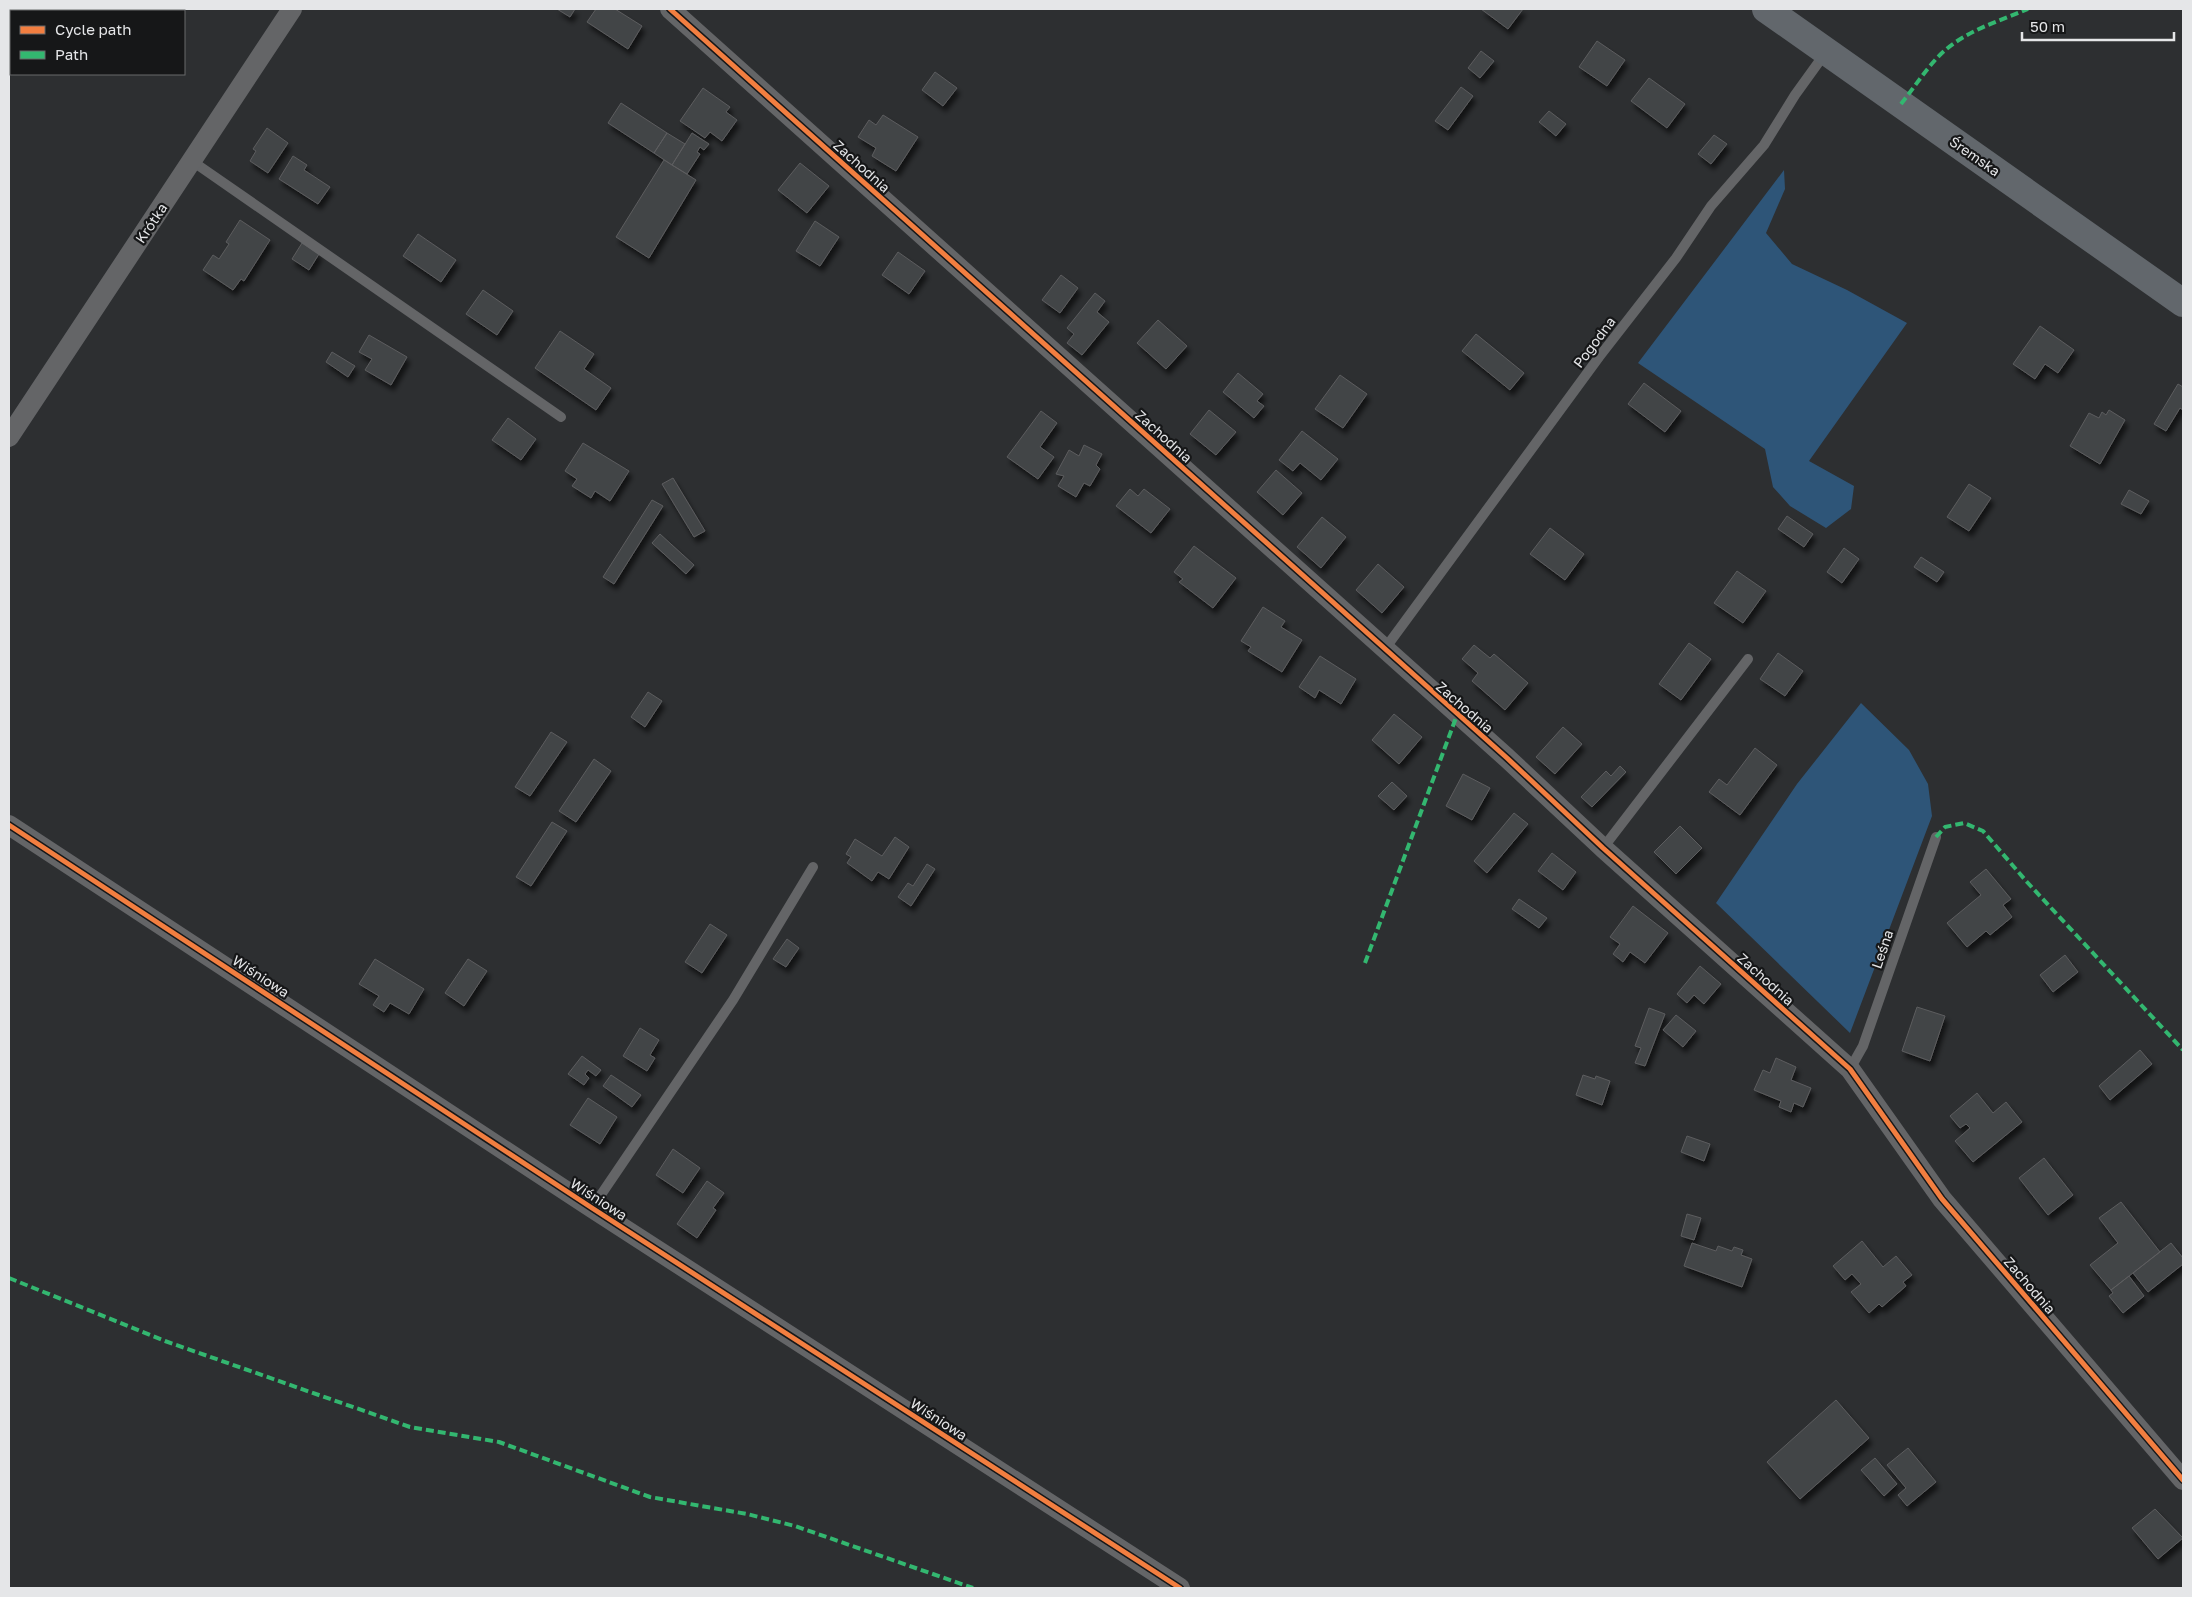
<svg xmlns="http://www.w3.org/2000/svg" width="2192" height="1597" viewBox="0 0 2192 1597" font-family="'Golos Text',sans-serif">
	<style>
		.forest { fill: #2e5578 }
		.building { fill: #434446; stroke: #5c5d5f; filter: url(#shadow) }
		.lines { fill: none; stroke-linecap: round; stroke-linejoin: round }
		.lane { stroke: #646567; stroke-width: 10 }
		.street { stroke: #646567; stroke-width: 20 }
		.secondary { stroke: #62676c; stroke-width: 28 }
		.quiet { stroke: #33b770; stroke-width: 4; stroke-dasharray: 8 4; stroke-linecap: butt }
		.cycleway-casing { stroke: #161718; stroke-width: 8 }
		.cycleway { stroke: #f27e40; stroke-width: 5 }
		.labels { text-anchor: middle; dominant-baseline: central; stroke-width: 4.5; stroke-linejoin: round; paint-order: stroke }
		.street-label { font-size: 14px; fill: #e5e6e8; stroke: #161718 }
	</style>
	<defs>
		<filter id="shadow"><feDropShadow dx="3" dy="5.5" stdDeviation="2.5" flood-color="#0009"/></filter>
	</defs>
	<rect width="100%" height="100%" fill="#2d2f31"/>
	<path class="forest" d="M1784 170 1785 189 1766 233 1792 264 1847 290 1907 323 1809 461 1854 486 1851 509 1826 528 1790 506 1773 487 1765 449 1638 363Z
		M1861 703 1909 750 1928 784 1932 816 1850 1033 1716 903 1797 784Z"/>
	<path class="building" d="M557 9H575L570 17Z
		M596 9H615L642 26 628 49 587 22Z
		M1481 9H1523L1508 29Z
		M1597 41 1625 60 1607 86 1579 67Z
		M1481 51 1494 61 1480 78 1468 68Z
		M935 72 957 88 943 106 922 90Z
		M1649 78 1685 104 1667 128 1631 101Z
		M1461 87 1473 96 1448 130 1435 121Z
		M703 88 730 107 726 112 737 120 722 141 710 132 705 138 680 121Z
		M621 103 667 133 654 153 608 123Z
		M1549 111 1566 124 1556 136 1539 122Z
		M883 115 918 137 896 171 872 156 876 148 858 137 869 120 876 125Z
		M267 128 288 143 268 173 250 161 256 151 253 149Z
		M667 133 685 144 672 165 654 153Z
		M692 133 709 144 704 150 700 147 697 152 700 154 687 174 672 165Z
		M1714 135 1727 144 1711 164 1698 154Z
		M293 156 307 165 304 170 330 187 318 204 279 179Z
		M664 160 696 180 649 258 616 237Z
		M800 163 829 186 807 213 778 190Z
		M240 220 270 240 244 281 241 279 233 290 203 270 213 255 219 259 229 244 226 242Z
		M815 221 839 237 820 266 796 251Z
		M418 234 456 260 441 282 403 256Z
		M302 243 319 254 309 270 292 259Z
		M898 252 925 271 909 294 882 275Z
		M1061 275 1078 288 1060 313 1042 300Z
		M483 290 513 311 497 335 466 314Z
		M1095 293 1105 301 1097 312 1109 322 1082 355 1067 343 1074 334 1067 328Z
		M1158 320 1187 346 1166 369 1137 343Z
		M2040 326 2074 350 2058 373 2045 364 2035 379 2013 364Z
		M560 331 594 354 584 369 611 388 596 410 535 368Z
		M1476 334 1524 373 1510 390 1462 351Z
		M369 335 407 357 391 385 365 370 372 359 359 352Z
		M332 352 355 366 348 377 326 362Z
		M1238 373 1263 394 1257 401 1264 406 1254 418 1223 392Z
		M1340 375 1367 394 1343 428 1315 409Z
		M1644 383 1681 411 1665 432 1628 404Z
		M2178 384 2183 387V410L2180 408 2166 431 2154 424Z
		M1209 410 1236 432 1216 455 1190 434Z
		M2109 410 2125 420 2100 464 2070 446 2089 413 2099 418 2102 412 2106 415Z
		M1041 411 1057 423 1040 447 1054 457 1038 479 1007 457Z
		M508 418 536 439 521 460 492 440Z
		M1302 431 1338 459 1321 480 1300 463 1293 471 1279 460Z
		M583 443 629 471 610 501 595 491 591 498 572 486 577 479 565 471Z
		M1084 445 1102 454 1096 465 1100 469 1090 486 1084 483 1076 497 1058 486 1064 476 1056 474 1069 450 1079 456Z
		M1276 470 1302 493 1283 515 1257 492Z
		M673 478 705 531 694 537 662 484Z
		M1969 484 1991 498 1969 531 1947 517Z
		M1130 489 1138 496 1144 489 1170 509 1151 533 1116 506Z
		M2129 490 2149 501 2141 514 2121 504Z
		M652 500 663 506 614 584 603 577Z
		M1787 516 1813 534 1804 547 1778 529Z
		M1322 517 1346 537 1321 568 1297 547Z
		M1550 528 1584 554 1565 580 1530 554Z
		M660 534 694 565 686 574 652 543Z
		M1194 546 1236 578 1213 608 1179 582 1183 579 1174 572Z
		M1844 548 1859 559 1842 583 1827 572Z
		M1921 557 1944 572 1937 582 1914 567Z
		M1378 564 1404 587 1382 613 1356 590Z
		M1737 571 1766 591 1743 623 1714 603Z
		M1263 607 1285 621 1281 627 1302 640 1282 672 1248 651 1251 647 1241 641Z
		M1689 643 1711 659 1681 700 1659 684Z
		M1474 645 1490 658 1494 654 1528 683 1505 710 1472 681 1478 673 1462 659Z
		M1778 653 1803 671 1785 696 1760 679Z
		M1320 656 1356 679 1341 704 1319 690 1315 698 1299 687Z
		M648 692 662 701 645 727 631 717Z
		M1394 714 1422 737 1399 764 1372 740Z
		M1563 727 1582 744 1555 774 1536 757Z
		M551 732 567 742 530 796 515 787Z
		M1755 748 1777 765 1740 815 1709 792 1719 779 1727 785Z
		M594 759 611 771 576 822 559 811Z
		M1620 766 1626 772 1592 807 1581 797 1606 771 1611 776Z
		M1463 774 1490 788 1472 820 1446 806Z
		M1392 782 1407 796 1394 810 1378 796Z
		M1514 813 1528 824 1487 873 1474 861Z
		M552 822 567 831 531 886 516 877Z
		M1680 826 1702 848 1676 874 1654 852Z
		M895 837 909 847 889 879 878 872 872 881 847 863 851 857 846 854 855 839 882 856Z
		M1552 853 1576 872 1563 890 1538 871Z
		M927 864 935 869 911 906 898 897 908 883 913 886Z
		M1986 869 2011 899 2003 905 2012 917 1990 935 1986 931 1967 947 1947 923 1981 895 1970 882Z
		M1519 899 1547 918 1539 928 1512 909Z
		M1633 906 1668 933 1645 963 1630 952 1623 962 1613 954 1620 944 1610 937Z
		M710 924 727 935 702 973 685 962Z
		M787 939 799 948 786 967 773 959Z
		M2065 955 2078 972 2053 992 2040 975Z
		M375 959 424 989 409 1014 390 1003 384 1012 373 1005 379 996 359 984Z
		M468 959 487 971 464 1006 445 993Z
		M1700 966 1721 984 1704 1004 1694 995 1687 1003 1677 994Z
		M1917 1007 1945 1016 1930 1061 1902 1051Z
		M1649 1008 1665 1014 1645 1066 1635 1063 1641 1048 1635 1046Z
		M1676 1015 1696 1031 1683 1047 1663 1030Z
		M640 1028 659 1040 650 1055 655 1058 647 1071 623 1056Z
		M2140 1050 2152 1064 2110 1100 2099 1086Z
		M582 1056 601 1070 596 1076 588 1070 585 1074 589 1078 584 1085 568 1074Z
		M1776 1058 1796 1067 1791 1080 1811 1088 1803 1107 1794 1103 1791 1112 1779 1107 1781 1101 1754 1090 1763 1070 1770 1073Z
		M611 1075 641 1095 632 1107 603 1086Z
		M1583 1075 1595 1079 1596 1076 1610 1081 1602 1105 1576 1095Z
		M1977 1093 1993 1113 2006 1102 2022 1122 1973 1162 1955 1141 1970 1128 1966 1124 1960 1128 1950 1116Z
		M588 1098 617 1117 600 1144 570 1125Z
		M1687 1136 1710 1144 1704 1161 1681 1152Z
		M673 1149 700 1168 683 1193 656 1175Z
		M2044 1158 2073 1195 2048 1215 2019 1178Z
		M707 1181 724 1193 713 1208 716 1210 697 1238 677 1224Z
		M2121 1202 2160 1252 2111 1290 2090 1265 2118 1243 2099 1218Z
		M1687 1214 1701 1218 1694 1240 1681 1236Z
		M1862 1241 1883 1267 1896 1256 1912 1275 1903 1282 1906 1286 1882 1307 1879 1304 1869 1313 1851 1292 1861 1284 1852 1274 1845 1280 1833 1266Z
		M1692 1243 1716 1251 1718 1246 1732 1251 1734 1247 1743 1250 1741 1255 1752 1259 1742 1287 1684 1266Z
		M2171 1243 2183 1258V1264L2148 1292 2133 1273Z
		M2129 1276 2144 1296 2123 1313 2109 1296 2113 1293 2111 1290Z
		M1836 1400 1869 1438 1800 1499 1767 1462Z
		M1908 1448 1936 1482 1907 1506 1898 1495 1906 1488 1887 1465Z
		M1875 1458 1897 1484 1884 1496 1861 1470Z
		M2155 1509 2183 1538 2158 1559 2132 1528Z"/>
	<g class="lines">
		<path class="lane" d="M192 161 561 417
			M1384 650 1599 357 1676 258 1711 206 1764 145 1795 95 1826 52
			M1603 848 1748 659
			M1850 1069 1863 1046 1936 837
			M592 1208 733 1000 813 867"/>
		<path class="street" d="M670 9 1507 758 1603 848 1850 1069 1942 1199 2183 1480
			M9 437 292 9
			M9 825 592 1208 1180 1588"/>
		<path class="secondary" d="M1766 9 2183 303"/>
		<path class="quiet" d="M1901 104C1913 89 1924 72 1937 58 1961 32 1997 22 2028 9
			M1936 837 1945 827 1964 823 1983 831 2027 882 2183 1050
			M1365 963 1457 715
			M9 1278 165 1341 410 1427 499 1442 650 1497 747 1514 795 1526 973 1588"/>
		<g class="cycleway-casing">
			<path id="cycleway" d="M670 9 1507 758 1603 848 1850 1069 1942 1199 2183 1480
				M9 825 592 1208 1180 1588"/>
		</g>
		<use href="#cycleway" class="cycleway"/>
	</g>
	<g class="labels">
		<g class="street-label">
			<text transform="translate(1975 156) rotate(35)">Śremska</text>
			<text transform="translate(862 166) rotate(42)">Zachodnia</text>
			<text transform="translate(151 223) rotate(-56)">Krótka</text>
			<text transform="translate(1594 342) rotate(-53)">Pogodna</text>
			<text transform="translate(1164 436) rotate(42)">Zachodnia</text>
			<text transform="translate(1465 707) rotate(41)">Zachodnia</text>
			<text transform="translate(1882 949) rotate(-71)">Leśna</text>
			<text transform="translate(261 976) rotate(33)">Wiśniowa</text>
			<text transform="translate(1766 979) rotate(42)">Zachodnia</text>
			<text transform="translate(599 1199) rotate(33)">Wiśniowa</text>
			<text transform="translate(2030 1285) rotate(49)">Zachodnia</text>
			<text transform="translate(939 1419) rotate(33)">Wiśniowa</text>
		</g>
	</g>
	<rect width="2192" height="1597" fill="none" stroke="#e5e6e8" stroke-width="20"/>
	<rect x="10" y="10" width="175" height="65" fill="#161718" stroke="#696a6b"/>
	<rect x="20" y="26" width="25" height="8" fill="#f27e40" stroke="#696a6b"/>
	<text x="55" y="35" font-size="15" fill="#e5e6e8">Cycle path</text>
	<rect x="20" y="51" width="25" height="8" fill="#33b770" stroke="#696a6b"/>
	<text x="55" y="60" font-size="15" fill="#e5e6e8">Path</text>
	<path d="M2022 32v8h152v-8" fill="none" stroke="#e5e6e8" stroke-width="2.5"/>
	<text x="2030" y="32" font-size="15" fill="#e5e6e8" stroke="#161718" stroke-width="4" paint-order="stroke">50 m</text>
</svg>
